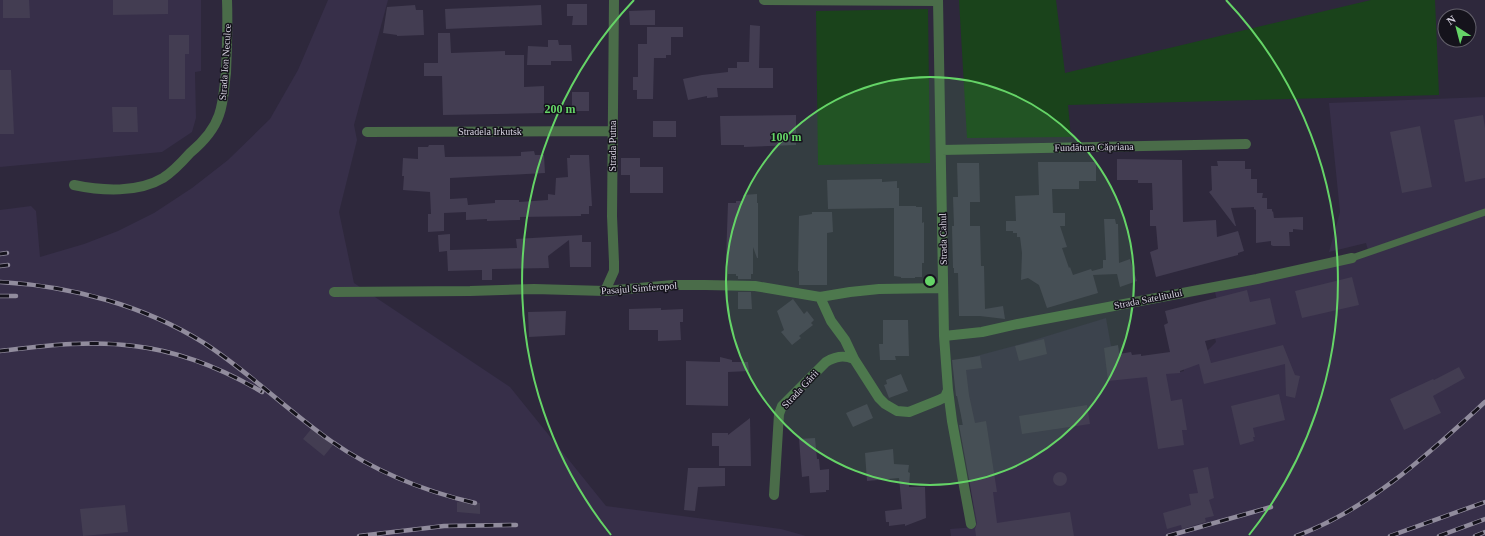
<svg xmlns="http://www.w3.org/2000/svg" width="1485" height="536" viewBox="0 0 1485 536" font-family="Georgia,serif">
	<style>
		.built { fill: #372f49 }
		.green { fill: #1a431b }
		.building { fill: #433d52 }
		.lines { fill: none; stroke-linecap: round; stroke-linejoin: round }
		.service { stroke: #4a6c49; stroke-width: 7 }
		.minor { stroke: #4a6c49; stroke-width: 10 }
		.rail-casing { stroke: #918c9d; stroke-width: 4.5 }
		.rail { stroke: #15131c; stroke-width: 3; stroke-dasharray: 9; stroke-linecap: butt }
		.ring { fill: none; stroke: #65d467; stroke-width: 2 }
		.labels { text-anchor: middle; dominant-baseline: central; stroke-width: 3; stroke-linejoin: round; paint-order: stroke }
		.street-label { font-size: 10px; fill: #d8d4e2; stroke: #15131c }
		.centre { fill: #65d467; stroke: #15131c; stroke-width: 2 }
		.ring-label { font-size: 12px; text-anchor: middle; font-weight: bold; fill: #65d467; stroke: #15131c; stroke-width: 3; stroke-linejoin: round; paint-order: stroke }
	</style>
	<rect width="100%" height="100%" fill="#2e283c"/>
	<path class="built" d="M0 0H201V71L195 72 196 118 192 132 162 152 0 167Z
		M328 0H388L354 125 357 140 339 212 354 283 510 387 606 506 781 529 806 536H0V210L31 206 36 211 40 257 84 244 118 231 154 213 192 188 228 160 270 119 298 70Z
		M1485 97V536H951L950 529 976 527 954 362 1014 346 1106 318 1111 346H1118L1120 354 1131 367 1176 373 1184 371 1183 359 1204 354 1216 342 1210 316 1220 313 1214 288 1369 254 1366 243 1329 252 1340 212 1329 103Z"/>
	<path class="green" d="M959 0H1056L1065 73 1371 0H1435L1439 95 1068 105 1071 137 967 138Z
		M928 9 930 163 818 165 816 11Z"/>
	<path class="building" d="M3 0H29L30 18H3Z
		M113 0H168V14L113 15Z
		M567 4H587V25H572L573 16H567Z
		M415 5 416 10H423L424 35 397 36V35L383 33 387 7Z
		M541 5 542 25 446 29 445 9Z
		M655 10V25H630L629 11Z
		M750 25 760 26 759 68H773V88H717L718 97 707 98V96L688 100 683 79 702 75 728 72V68H737V62H749Z
		M647 27H683V37H671V55H666V58H654L653 99H637V90H633V77H638V44H647Z
		M438 33H450L451 53 505 51V55H524V87L544 86V113L443 115 442 76H424V63H438Z
		M169 35H189V54H185V99H169Z
		M548 40H558L559 45H571L572 61H551V65H527L528 46 548 47Z
		M0 70H11L14 134H0Z
		M572 92H589V111H572Z
		M112 107H137L138 132H113Z
		M796 115V145L744 147V145H721L720 116Z
		M1483 115 1485 128V178L1465 182 1454 120Z
		M653 121H676V137H653Z
		M1420 126 1432 187 1402 193 1390 132Z
		M429 145H444L445 157 521 156V152L534 151 535 155H544L545 173 450 178V199L467 198 468 205 495 203V200H519V202L548 200V194L555 195 556 178 568 177 567 158H570V155H589L592 206H589V214H581V216L520 217V220L487 221V219L466 220V212L444 213V231L428 232V214H431L430 192 403 190 404 176H402L403 158 418 159V147H428Z
		M621 158H640V167H663V193H630V175H621Z
		M1117 159 1182 160 1183 222 1216 220 1217 237 1238 231 1244 251 1238 253V255L1156 277 1150 252 1158 249 1156 226H1150V210H1153L1152 183H1138V180H1117Z
		M1217 161H1245V169H1251V179H1257V193H1263L1262 198H1267V209H1272V212L1273 211 1274 218 1303 217V230L1293 229V232H1289L1290 246H1273L1271 245V241L1256 243V210L1254 209V207L1231 208 1236 226H1235L1209 192 1212 190 1211 166H1218Z
		M1038 162H1096V181H1079V189H1052L1053 213H1065V226H1060L1067 247 1062 248 1069 268 1070 267 1073 275 1091 269 1092 271 1103 268V260H1106L1104 219H1115L1116 224H1118L1119 263 1130 259 1137 281 1120 287 1117 274 1093 275 1098 293 1047 308 1039 285 1028 278 1021 280 1022 253 1020 237H1017V233H1013V231H1006V221H1016L1015 196 1039 195Z
		M957 163H979L980 202H970V226H980L981 266H984L985 309 1003 306 1005 319 980 316H959L958 273H954V268H953L952 226H954L953 197H958Z
		M882 179V182L897 181V188H899V206H916V207H922V223L924 222V263H922V277H915V278H901V277L894 276V208L828 209 827 180Z
		M757 194V203H758V258H757L753 247V274H751V279H738V276H736V274H728V260H726L728 203H736V201H743V195Z
		M812 212H832L833 232 827 233V285H799V271H798L799 216 812 214Z
		M450 234V250L517 248 516 239 582 235V242H591V267H570L569 240 548 256 549 268 492 269V280H482V270L448 271 447 251 439 252 438 235Z
		M1352 277 1359 305 1302 318 1295 291Z
		M1247 290 1250 302 1270 298 1276 324 1205 341 1211 363 1283 345 1295 375 1300 376 1295 398 1286 396 1285 364 1204 384 1199 364 1180 371V373L1166 374 1171 401 1182 399 1187 430H1182L1184 445 1158 449 1147 377 1108 381 1104 348 1118 345 1119 354 1131 352 1132 355 1141 354V356L1170 352 1164 325 1168 323 1165 311Z
		M738 292H751L752 309H738Z
		M793 299 804 314 807 311 814 320 811 323 813 325 799 336 801 338 792 345 781 332 784 330 777 311Z
		M661 308V310L683 309V322H680L681 340 658 341V330H629V309Z
		M566 311 565 335 529 337 528 312Z
		M883 320H908L909 356H895L896 360H880L879 344H883Z
		M1044 339 1047 354 1019 361 1015 346Z
		M980 356 982 368 966 370 969 395 975 423 986 421 997 492H993L997 523 1070 512 1074 536H976L975 529 977 523 959 425H963L957 396H956L952 360Z
		M720 357 732 360V362H748L749 371 728 372V406L686 405V361L720 362Z
		M1459 367 1465 378 1433 396 1441 413 1404 430 1390 399 1433 379 1434 380Z
		M901 374 908 391 889 398 884 385 887 384 886 380Z
		M1279 394 1285 420 1253 428 1255 437H1253L1254 441 1240 445 1231 406Z
		M867 404 873 418 853 427 846 413Z
		M1087 405 1090 424 1022 434 1019 416Z
		M750 418 751 466H719V446H712V433H728V435Z
		M312 428 333 445 324 456 303 439Z
		M815 438 817 459H819L820 470 829 469V490H826V492L810 493 809 476 802 477 799 439Z
		M893 449 894 464 909 465 908 472 910 473 909 487H925L926 518 905 526V524L889 526V522H886L885 511 902 509 899 478 867 481 865 453Z
		M1208 467 1214 498 1209 500 1214 516 1205 518 1206 522 1182 529 1181 525 1167 529 1163 513 1191 505 1189 494 1198 493 1193 470Z
		M688 468H725V486L698 487 695 511 684 510Z
		M1053 479a7 7 0 1 1 14 0a7 7 0 1 1-14 0Z
		M457 502 480 503V514L457 512Z
		M125 505 128 532 83 536 80 509Z"/>
	<g class="lines">
		<path class="service" d="M1352 258 1485 212"/>
		<path class="minor" d="M764 0 938 1
			M938 0 944 336 948 390 952 421 971 524
			M367 132 613 131
			M941 150 1246 144
			M74 185C102 191 138 193 163 178 174 171 182 162 190 153 202 143 214 130 219 115 224 101 224 87 226 73 227 48 228 24 227 0
			M605 291 614 271V262L612 216 614 0
			M334 292 470 291 534 289 605 291 673 285H705L755 286 820 297 850 292 879 289 943 288
			M820 297 831 321 845 340 854 359 879 398 885 404 897 411 909 412 939 400 945 397 948 390
			M944 336 982 332 1018 324 1257 279 1352 258
			M774 495 779 414 782 406 826 362C836 356 844 355 854 359"/>
		<g class="rail-casing">
			<path id="rail" d="M0 254 7 253
				M0 266 8 265
				M0 282C71 286 143 305 204 343 249 372 287 410 331 441 374 471 423 491 475 503
				M0 296H16
				M0 351C44 346 89 340 134 346 178 351 223 369 262 392
				M359 536 444 526 516 525
				M1168 536 1271 507
				M1296 536C1370 509 1428 454 1485 402
				M1390 536 1485 502
				M1439 536 1485 519
				M1475 536 1485 532"/>
		</g>
		<use href="#rail" class="rail"/>
	</g>
	<circle cx="930" cy="281" r="204" fill="#65d467" fill-opacity=".12"/>
	<g class="ring">
		<circle cx="930" cy="281" r="204"/>
		<path d="M611 535A408 408 0 0 1 634 0M1226 0A408 408 0 0 1 1249 535"/>
	</g>
	<g class="labels">
		<g class="street-label">
			<text transform="translate(225 62) rotate(-86)">Strada Ion Neculce</text>
			<text x="490" y="131">Stradela Irkutsk</text>
			<text transform="translate(612 146) rotate(-90)">Strada Putna</text>
			<text transform="translate(1094 147) rotate(-1)">Fundătura Căpriana</text>
			<text transform="translate(943 239) rotate(-91)">Strada Cahul</text>
			<text transform="translate(639 288) rotate(-4)">Pasajul Simferopol</text>
			<text transform="translate(1148 299) rotate(-11)">Strada Satelitului</text>
			<text transform="translate(800 389) rotate(-47)">Strada Gării</text>
		</g>
	</g>
	<circle cx="930" cy="281" r="6" class="centre"/>
	<g class="ring-label">
		<text x="560" y="113">200 m</text>
		<text x="786" y="141">100 m</text>
	</g>
	<g transform="translate(1457 28) rotate(324)"><circle r="19" fill="#15131c" stroke="#63606b"/>
	<path d="M0-3L7 15L0 10L-7 15Z" fill="#65d467"/>
	<text y="-6" font-size="11" font-weight="bold" text-anchor="middle" fill="#d8d4e2">N</text>
	</g>
</svg>
